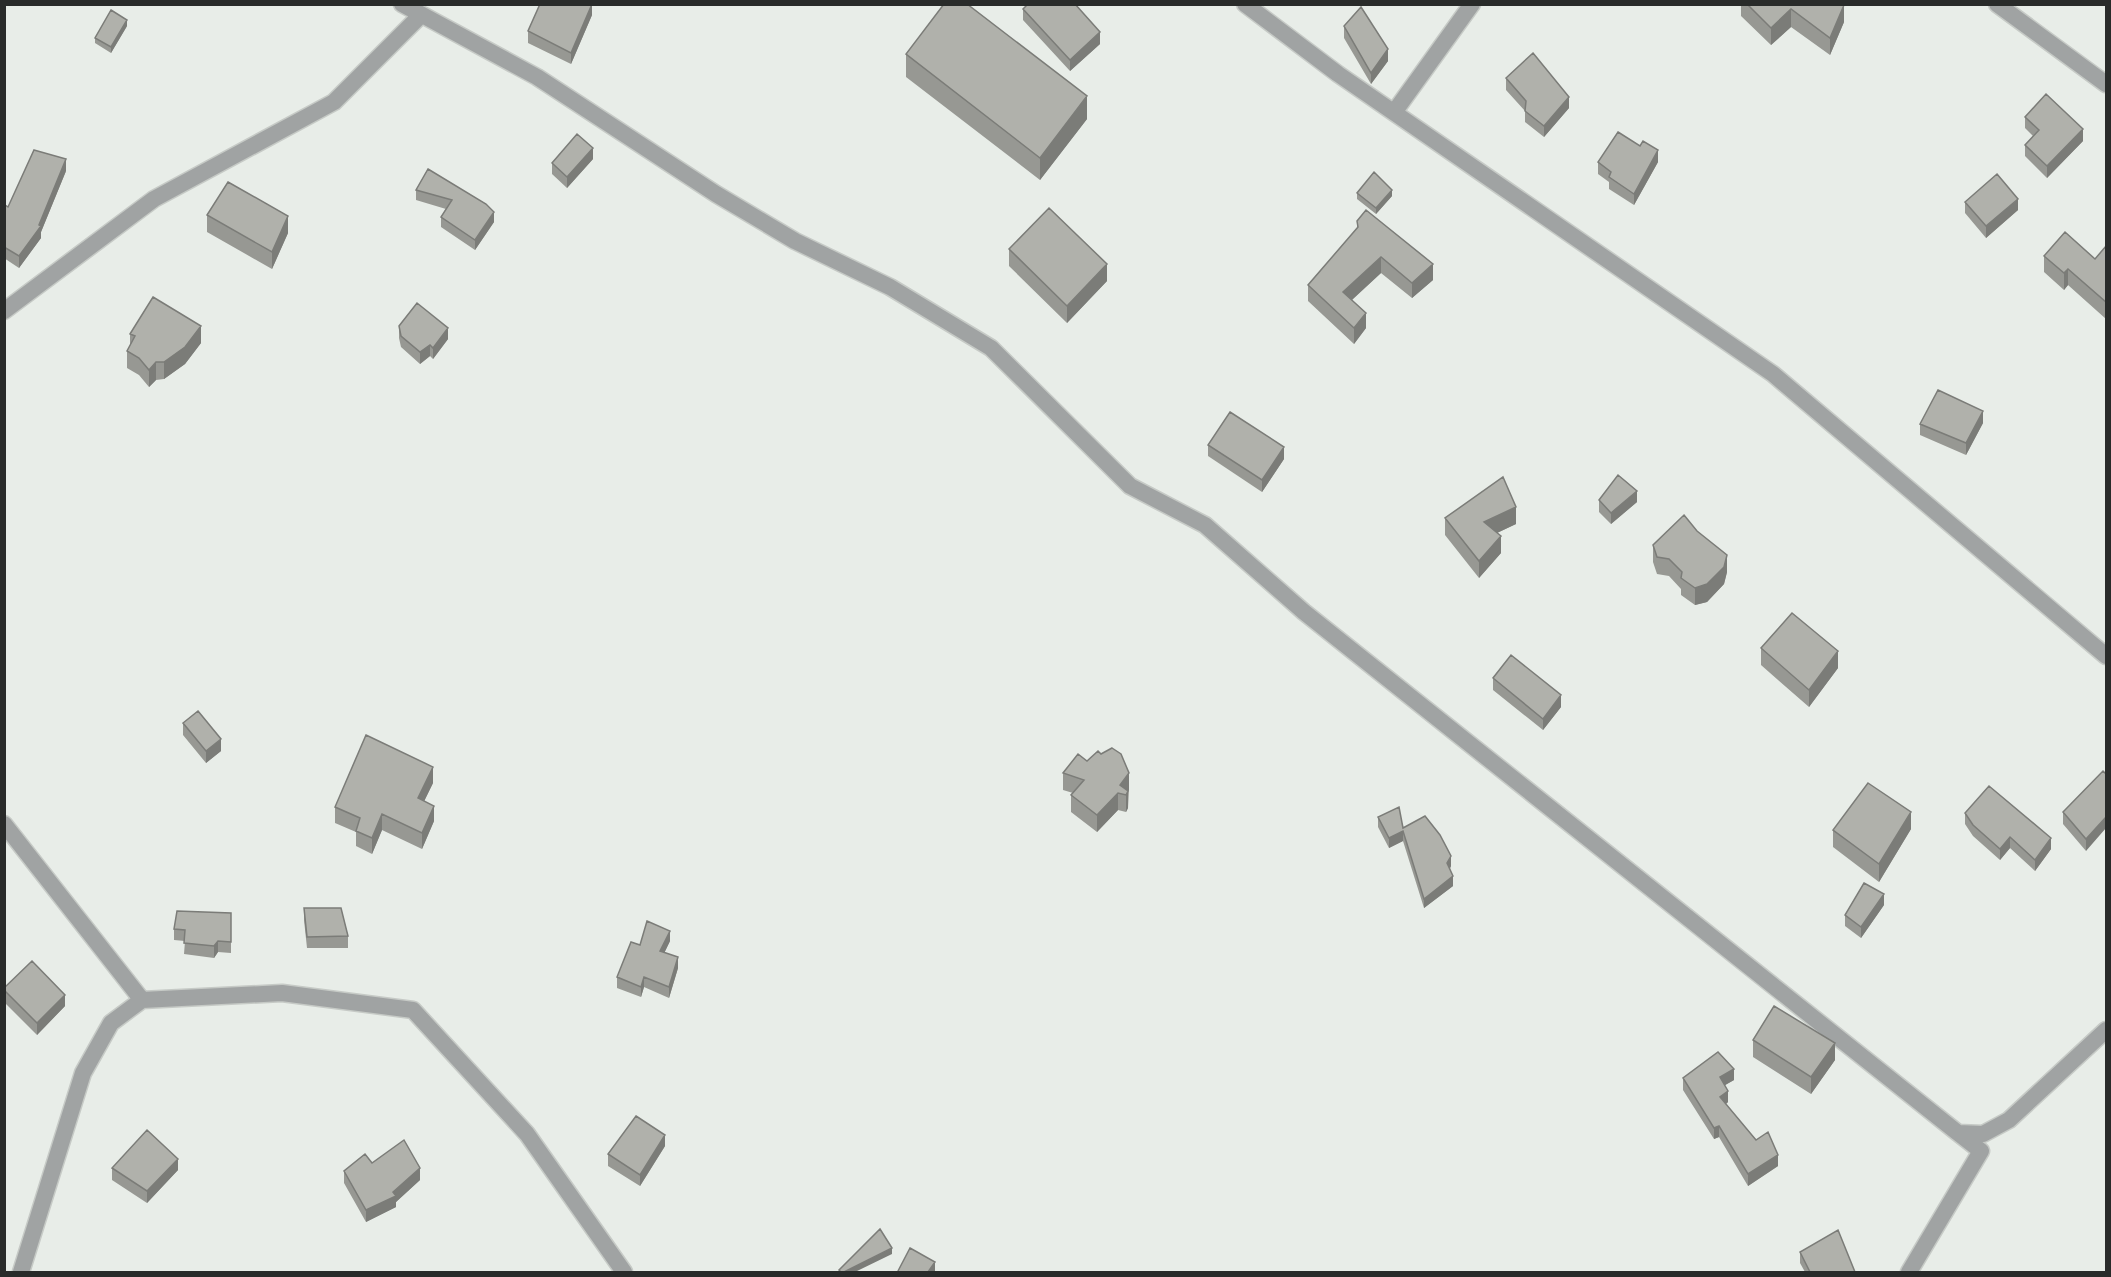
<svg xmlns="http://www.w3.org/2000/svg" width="2111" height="1277" viewBox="0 0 2111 1277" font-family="'Varela Round',sans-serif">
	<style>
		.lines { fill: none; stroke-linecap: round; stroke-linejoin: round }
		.minor-casing { stroke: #c6cac6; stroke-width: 19 }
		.minor { stroke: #a0a3a3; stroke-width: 16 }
		.wall { fill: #979893 }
		.shaded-wall { fill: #7b7c78 }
		.building { fill: #b0b1ab; stroke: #7b7c78; stroke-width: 1.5 }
	</style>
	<rect width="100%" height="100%" fill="#e8ede8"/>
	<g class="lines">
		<g class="minor-casing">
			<path id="minor" d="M402 4 537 77 716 194 795 241 890 287 991 348 1130 486 1205 525 1304 612 1958 1133 1983 1134 2009 1120 2106 1030
				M1245 4 1338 74 1773 374 2106 656
				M1997 4 2106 84
				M1395 111 1472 4
				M4 311 154 199 334 102 421 15
				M4 824 142 1000 111 1023 83 1073 21 1272
				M142 1000 282 993 413 1010 527 1134 624 1272
				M1909 1272 1981 1151 1958 1133"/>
		</g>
		<use href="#minor" class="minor"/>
	</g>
	<path class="wall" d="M592 4V15L571 64 528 43V31Z
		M1741 4H1843L1844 22 1830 55 1791 27 1771 45 1741 16Z
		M1023 9 1100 44 1070 71 1023 20Z
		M127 26 111 53 95 43V38Z
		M1344 26 1388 61 1371 84 1344 38Z
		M906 54 1087 119 1040 180 906 77Z
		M1506 78 1569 108 1544 137 1525 122V111L1506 90Z
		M2025 117 2083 141 2047 178 2025 156V145L2033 136 2025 128Z
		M593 159 567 188 552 174V163Z
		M1598 162H1658L1634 205 1609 189V182L1598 174Z
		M428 169 494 222 475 250 441 227V217L446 209 416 200V190Z
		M66 171 41 232V238L19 268 4 258V206L8 207Z
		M1357 193 1392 196 1376 214 1357 199Z
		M1965 202 2018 210 1986 238 1965 213Z
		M207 215 288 233 272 269 207 232Z
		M1357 221 1433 280 1412 298 1381 273 1352 300 1366 328 1354 344 1308 301V285L1357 228Z
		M2106 246V319L2068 285 2064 290 2044 272V256L2095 259Z
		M1009 249 1107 281 1067 323 1009 266Z
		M399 326 448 339 433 359 430 356 420 364 401 347 399 338Z
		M130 334 201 343 185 364 164 379 156 380 149 387 139 375 127 368V351L130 346Z
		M1983 423 1966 455 1920 435V424Z
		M1208 445 1284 459 1262 492 1208 456Z
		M1599 500 1637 502 1611 524 1599 512Z
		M1445 518 1516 524 1497 533 1501 553 1479 578 1445 535Z
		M1653 545 1727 572 1724 584 1707 602 1695 605 1681 595V589L1669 576 1657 574 1653 562Z
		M1761 648 1838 668 1809 707 1761 665Z
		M1493 678 1561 707 1543 730 1493 690Z
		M183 723 221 751 206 763 183 735Z
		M2103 771 2086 851 2063 824V812Z
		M1063 773 1129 790 1128 808 1126 812 1118 810 1097 832 1071 812V795L1073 793 1063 790Z
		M433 783 424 801 434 821 422 849 382 830 372 854 356 846V832L335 823V807Z
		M1965 813 2051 849 2035 871 2010 848 2000 860 1973 836 1965 824Z
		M1378 817 1403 828 1451 866 1450 869 1453 886 1424 908 1403 841 1389 848 1378 827Z
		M1911 829 1879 882 1833 847V830Z
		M1884 905 1861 938 1845 926V915Z
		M304 908 348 936V948H307L304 920Z
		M231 913V953L218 952 214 958 184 954 185 941 174 940V929Z
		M670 941 664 953 678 968 669 998 644 987 641 997 617 988V977L640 945Z
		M4 988 65 1006 37 1035 4 1002Z
		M1753 1040 1835 1060 1811 1094 1753 1057Z
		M1683 1078 1734 1080 1725 1085 1728 1102 1726 1104 1778 1166 1748 1186 1719 1137 1714 1139 1683 1090Z
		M665 1146 640 1186 608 1166V1154Z
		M372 1163 420 1180 396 1202V1207L366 1222 344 1183V1171Z
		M112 1168 178 1170 147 1203 112 1180Z
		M1800 1252 1855 1272H1805L1800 1263Z"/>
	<path class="shaded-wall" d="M592 4V15L571 64V53Z
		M1844 5V22L1830 55V38Z
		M1791 9V27L1771 45V28Z
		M127 20V26L111 53V47Z
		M1100 32V44L1070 71V60Z
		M1388 49V61L1371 84V73Z
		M1087 96V119L1040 180V158Z
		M1569 97V108L1544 137V126Z
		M2083 129V141L2047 178V166Z
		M593 148V159L567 188V177Z
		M1658 150V162L1634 205V194Z
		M66 159V171L41 232V238L19 268V256L39 225Z
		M1392 190V196L1376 214V208Z
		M2018 199V210L1986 238V226Z
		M494 212V222L475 250V240Z
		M288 216V233L272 269V252Z
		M1381 257V273L1343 308V292Z
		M1107 264V281L1067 323V306Z
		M1433 264V280L1412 298V283Z
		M2068 269V285L2064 290V273Z
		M1366 313V328L1354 344V328Z
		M201 326V343L185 364 164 379V362Z
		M448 328V339L433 359V348Z
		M430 345V356L420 364V352Z
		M156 362V380L149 387V370Z
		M1983 411V423L1966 455V443Z
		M1284 447V459L1262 492V480Z
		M1637 491V502L1611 524V513Z
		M1516 507V524L1484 539V522Z
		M1501 536V553L1479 578V561Z
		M1727 555V572L1724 584 1707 602 1695 605V588Z
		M1838 651V668L1809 707V690Z
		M1561 695V707L1543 730V719Z
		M221 739V751L206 763V751Z
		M433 767V783L418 814V798Z
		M1129 773V790L1125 795 1120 785Z
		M1128 791V808L1126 812V795Z
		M1118 793V810L1097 832V815Z
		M434 806V821L422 849V833Z
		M1911 812V829L1879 882V864Z
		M382 814V830L372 854V838Z
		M2106 817V828L2086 851V839Z
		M1403 831V841L1389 848V838Z
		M2010 837V848L2000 860V849Z
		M2051 838V849L2035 871V860Z
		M1451 856V866L1447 873V863Z
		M1453 876V886L1424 908V899Z
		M1884 894V905L1861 938V927Z
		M670 931V941L660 962V951Z
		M218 941V952L214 958V946Z
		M678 957V968L669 998V987Z
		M644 977V987L641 997V987Z
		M65 995V1006L37 1035V1023Z
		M1835 1043V1060L1811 1094V1077Z
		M1734 1069V1080L1720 1088V1077Z
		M1728 1091V1102L1720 1109V1097Z
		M1719 1126V1137L1714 1139V1128Z
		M665 1135V1146L640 1186V1175Z
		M1778 1155V1166L1748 1186V1174Z
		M178 1159V1170L147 1203V1191Z
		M420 1168V1180L396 1202V1207L366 1222V1210L393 1192Z
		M892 1248V1254L855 1272H844Z
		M935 1262V1272H928Z"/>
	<path class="building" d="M540 4H592L571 53 528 31Z
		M944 4H967L1087 96 1040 158 906 54Z
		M1028 4H1075L1100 32 1070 60 1023 9Z
		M1747 4H1843L1844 5 1830 38 1791 9 1771 28Z
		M1361 7 1388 49 1371 73 1344 26Z
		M111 10 127 20 111 47 95 38Z
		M1533 53 1569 97 1544 126 1525 111 1526 101 1506 78Z
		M2046 94 2083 129 2047 166 2025 145 2039 130 2025 117Z
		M1618 132 1640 146 1643 141 1658 150 1634 194 1609 177 1611 172 1598 162Z
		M577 134 593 148 567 177 552 163Z
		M34 150 66 159 39 225 41 226 19 256 4 247V206L5 205 8 207Z
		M428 169 486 204 494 212 475 240 441 217 452 200 416 190Z
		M1374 172 1392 190 1376 208 1357 193Z
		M1997 174 2018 199 1986 226 1965 202Z
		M228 182 288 216 272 252 207 215Z
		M1049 208 1107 264 1067 306 1009 249Z
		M1366 210 1433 264 1412 283 1381 257 1343 292 1366 313 1354 328 1308 285 1358 227 1357 221Z
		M2065 232 2095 259 2106 246V302L2068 269 2064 273 2044 256Z
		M153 297 201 326 185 347 164 362H156L149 370 139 358 127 351 135 336 130 334Z
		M417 303 448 328 433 348 430 345 420 352 401 336 399 326Z
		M1938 390 1983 411 1966 443 1920 424Z
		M1230 412 1284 447 1262 480 1208 445Z
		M1618 475 1637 491 1611 513 1599 500Z
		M1503 477 1516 507 1484 522 1501 536 1479 561 1445 518Z
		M1684 515 1697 531 1727 555 1724 567 1707 584 1695 588 1681 578 1682 572 1669 559 1657 557 1653 545Z
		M1792 613 1838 651 1809 690 1761 648Z
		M1511 655 1561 695 1543 719 1493 678Z
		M198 711 221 739 206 751 183 723Z
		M366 735 433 767 418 798 434 806 422 833 382 814 372 838 356 831 360 818 335 807Z
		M1112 748 1121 754 1129 773 1120 785 1128 791 1126 795 1118 793 1097 815 1071 795 1084 780 1063 773 1078 754 1087 761 1098 751 1101 754Z
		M2103 771 2106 774V817L2086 839 2063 812Z
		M1868 783 1911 812 1879 864 1833 830Z
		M1989 786 2051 838 2035 860 2010 837 2000 849 1973 825 1965 813Z
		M1399 807 1403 828 1425 816 1440 835 1451 856 1447 863 1453 876 1424 899 1403 831 1389 838 1378 817Z
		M1864 883 1884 894 1861 927 1845 915Z
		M304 908H341L348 936 307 937Z
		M177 911 231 913V942L218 941 214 946 184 943 185 930 174 929Z
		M647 921 670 931 660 951 678 957 669 987 644 977 641 987 617 977 631 942 640 945Z
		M32 961 65 995 37 1023 4 990V988Z
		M1774 1006 1835 1043 1811 1077 1753 1040Z
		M1718 1052 1734 1069 1720 1077 1728 1091 1720 1097 1756 1140 1768 1132 1778 1155 1748 1174 1719 1126 1714 1128 1683 1078Z
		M636 1116 665 1135 640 1175 608 1154Z
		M147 1130 178 1159 147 1191 112 1168Z
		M404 1140 420 1168 393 1192 396 1196 366 1210 344 1171 365 1154 372 1163Z
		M880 1229 892 1248 844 1272H841L839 1270Z
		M1838 1230 1855 1272H1810L1800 1252Z
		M910 1248 935 1262 928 1272H901L898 1271Z"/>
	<rect width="2111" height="1277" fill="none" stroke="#292b2a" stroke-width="12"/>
</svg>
